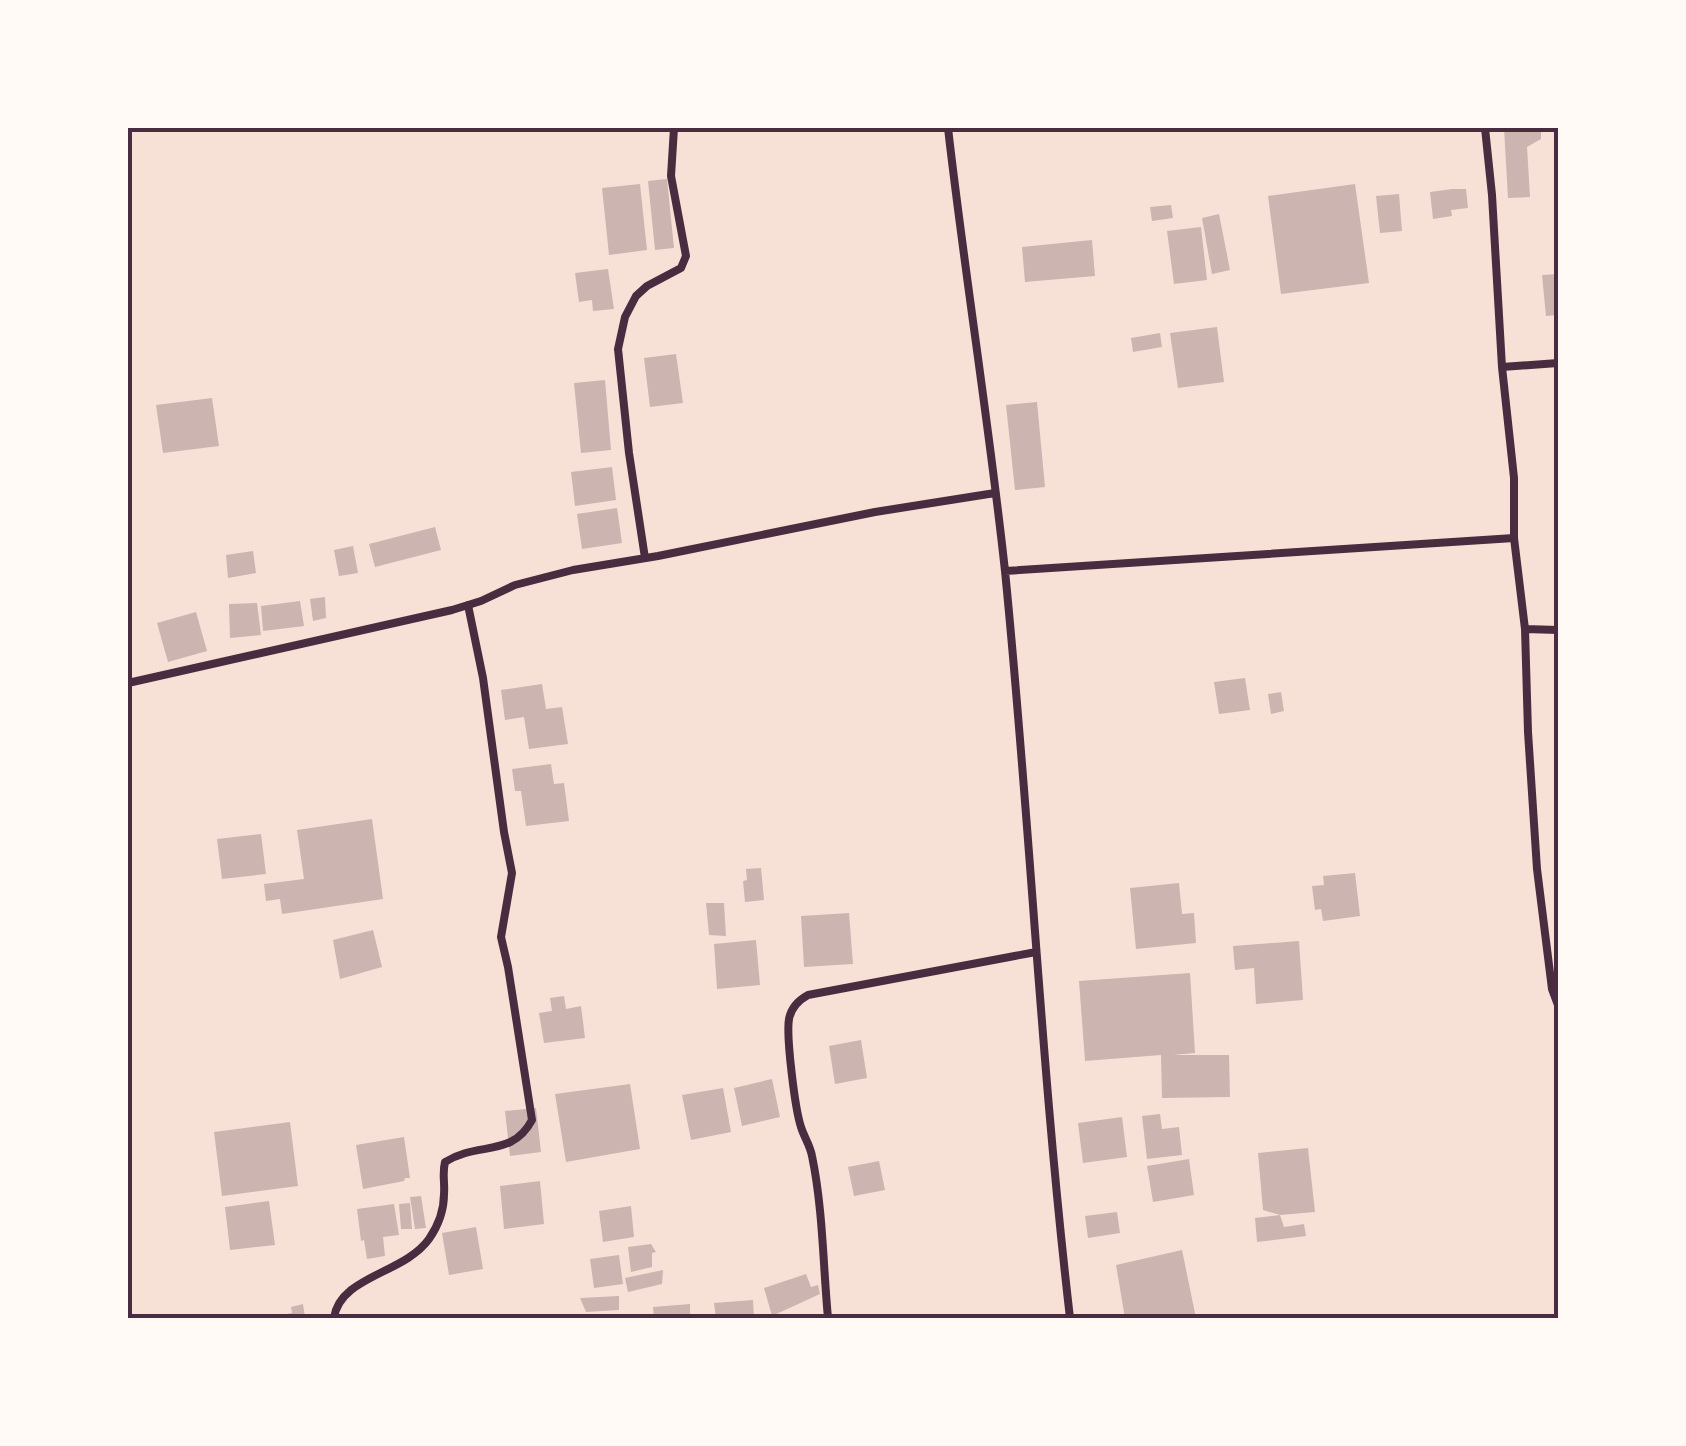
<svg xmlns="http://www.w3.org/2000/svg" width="1686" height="1446" viewBox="0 0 1686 1446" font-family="'Public Sans',sans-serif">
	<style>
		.building { fill: #ccb4b1 }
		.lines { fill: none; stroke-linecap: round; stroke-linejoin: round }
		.minor { stroke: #4a2c40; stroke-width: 8 }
		.neatline { fill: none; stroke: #4a2c40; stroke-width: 4 }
	</style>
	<rect width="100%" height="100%" fill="#f7e1d7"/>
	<path class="building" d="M1504 128H1541V139L1527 147 1530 197 1508 198Z
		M667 179 674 248 655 250 648 181Z
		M640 184 647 250 609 255 602 188Z
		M1355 184 1369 283 1281 294 1268 196Z
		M1452 189H1466L1468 208 1451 210 1452 216 1433 219 1430 192Z
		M1399 194 1402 231 1380 233 1376 196Z
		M1171 205 1173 218 1152 221 1150 207Z
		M1219 214 1230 270 1212 274 1202 218Z
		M1201 227 1207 280 1174 284 1167 231Z
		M1092 240 1095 276 1025 282 1022 247Z
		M608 269 614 309 593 311 592 300 579 302 575 273Z
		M1558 274V315L1546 316 1542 275Z
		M1217 327 1224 382 1178 388 1170 333Z
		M1160 333 1162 347 1133 352 1131 338Z
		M676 354 683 403 650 407 644 358Z
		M605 380 611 450 581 453 574 383Z
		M212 398 219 446 163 453 156 405Z
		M1037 402 1045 487 1015 490 1006 405Z
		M612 467 616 500 575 506 571 472Z
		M617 508 622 543 582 549 577 514Z
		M435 527 441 550 375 567 369 544Z
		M353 546 358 573 339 576 334 550Z
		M253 551 256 573 228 578 226 555Z
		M325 597 326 618 313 621 310 599Z
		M300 601 304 626 263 631 261 606Z
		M257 603 261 635 230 638 229 604Z
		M196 612 207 651 168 662 157 623Z
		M1245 678 1250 710 1219 714 1214 682Z
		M542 684 546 709 562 707 568 744 529 749 524 717 505 720 501 690Z
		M1281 692 1284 711 1271 714 1268 694Z
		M551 764 554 784 564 783 569 821 526 826 521 791H515L512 769Z
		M372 819 383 899 282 914 280 899 266 901 264 884 304 879 297 830Z
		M261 834 266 874 222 879 217 839Z
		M761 868 764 900 745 902 743 881 747 880 746 869Z
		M1355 873 1360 916 1323 921 1321 909 1315 910 1312 886 1324 885 1323 876Z
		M1179 883 1182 914 1194 913 1196 943 1136 949 1130 888Z
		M706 903H724L726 936 709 935Z
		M849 913 853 964 804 967 801 916Z
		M373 930 382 967 340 979 333 940Z
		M756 940 760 985 717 989 714 944Z
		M1299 941 1303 1000 1256 1004 1254 968 1235 970 1233 946Z
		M1190 973 1195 1053 1173 1055H1229L1230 1097 1162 1098 1161 1055 1085 1061 1079 981Z
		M564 996 566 1009 581 1006 585 1038 544 1043 539 1013 552 1011 550 998Z
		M861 1040 867 1078 835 1084 829 1046Z
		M772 1079 780 1117 742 1126 734 1088Z
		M630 1084 640 1149 566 1162 555 1094Z
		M723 1088 731 1132 691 1140 682 1095Z
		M536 1108 541 1152 510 1156 505 1111Z
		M1160 1114 1162 1129 1179 1127 1182 1155 1147 1159 1142 1116Z
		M1122 1117 1127 1157 1083 1163 1078 1123Z
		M290 1122 298 1186 222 1196 214 1132Z
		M404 1137 410 1178H405L404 1181 363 1189 356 1145Z
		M1308 1148 1315 1212 1280 1215 1284 1227 1304 1224 1306 1236 1257 1242 1255 1218 1280 1215 1263 1210 1258 1153Z
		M1189 1159 1194 1195 1153 1202 1147 1166Z
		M879 1161 885 1190 854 1196 848 1167Z
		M540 1181 544 1224 504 1229 500 1186Z
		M421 1196 426 1228 415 1229 410 1197Z
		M269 1201 275 1245 230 1250 225 1207Z
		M410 1203 412 1229H401L399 1204Z
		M394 1204 399 1235 383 1237 385 1256 367 1259 364 1240 361 1241 357 1209Z
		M631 1206 634 1237 603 1242 599 1211Z
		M1117 1212 1120 1233 1088 1238 1085 1216Z
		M476 1227 483 1269 449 1275 442 1233Z
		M651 1244 656 1252 652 1253V1267L631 1272 628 1247Z
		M1182 1250 1196 1318H1125L1116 1265Z
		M619 1255 623 1284 594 1288 590 1259Z
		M663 1270 662 1284 628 1292 625 1278Z
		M806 1274 811 1287 818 1285 820 1294 772 1316 764 1288Z
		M619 1296V1310L586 1312 580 1298Z
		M753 1300 754 1318H716L714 1303Z
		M303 1304 305 1317 281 1318 280 1315 292 1313 291 1307Z
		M690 1304V1318H654L653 1307Z"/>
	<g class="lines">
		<path class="minor" d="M948 128C965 276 989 423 1005 571 1030 820 1041 1070 1070 1318
			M1485 128 1492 195 1502 367 1514 478V538L1525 629 1528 732 1537 869 1552 989 1558 1005
			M1502 367 1558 363
			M645 558 629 453 618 349 625 317 636 296 647 286 681 268 686 256 671 176 674 128
			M1005 571 1514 538
			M1525 629 1558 630
			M128 683 452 610 481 601 515 585 573 570 658 556 875 512 995 493
			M334 1318C340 1276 404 1274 429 1239 438 1226 444 1210 444 1194 445 1182 442 1174 445 1162 478 1141 512 1158 532 1120L508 967 501 937 512 873 504 832 483 678 468 605
			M828 1318C823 1265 823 1209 812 1156 810 1145 804 1137 801 1127 795 1109 786 1036 789 1019 791 1008 799 1000 808 995L1036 952"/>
	</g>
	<rect width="1686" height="1446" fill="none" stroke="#fffaf5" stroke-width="260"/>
	<rect x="130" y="130" width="1426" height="1186" class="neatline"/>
</svg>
